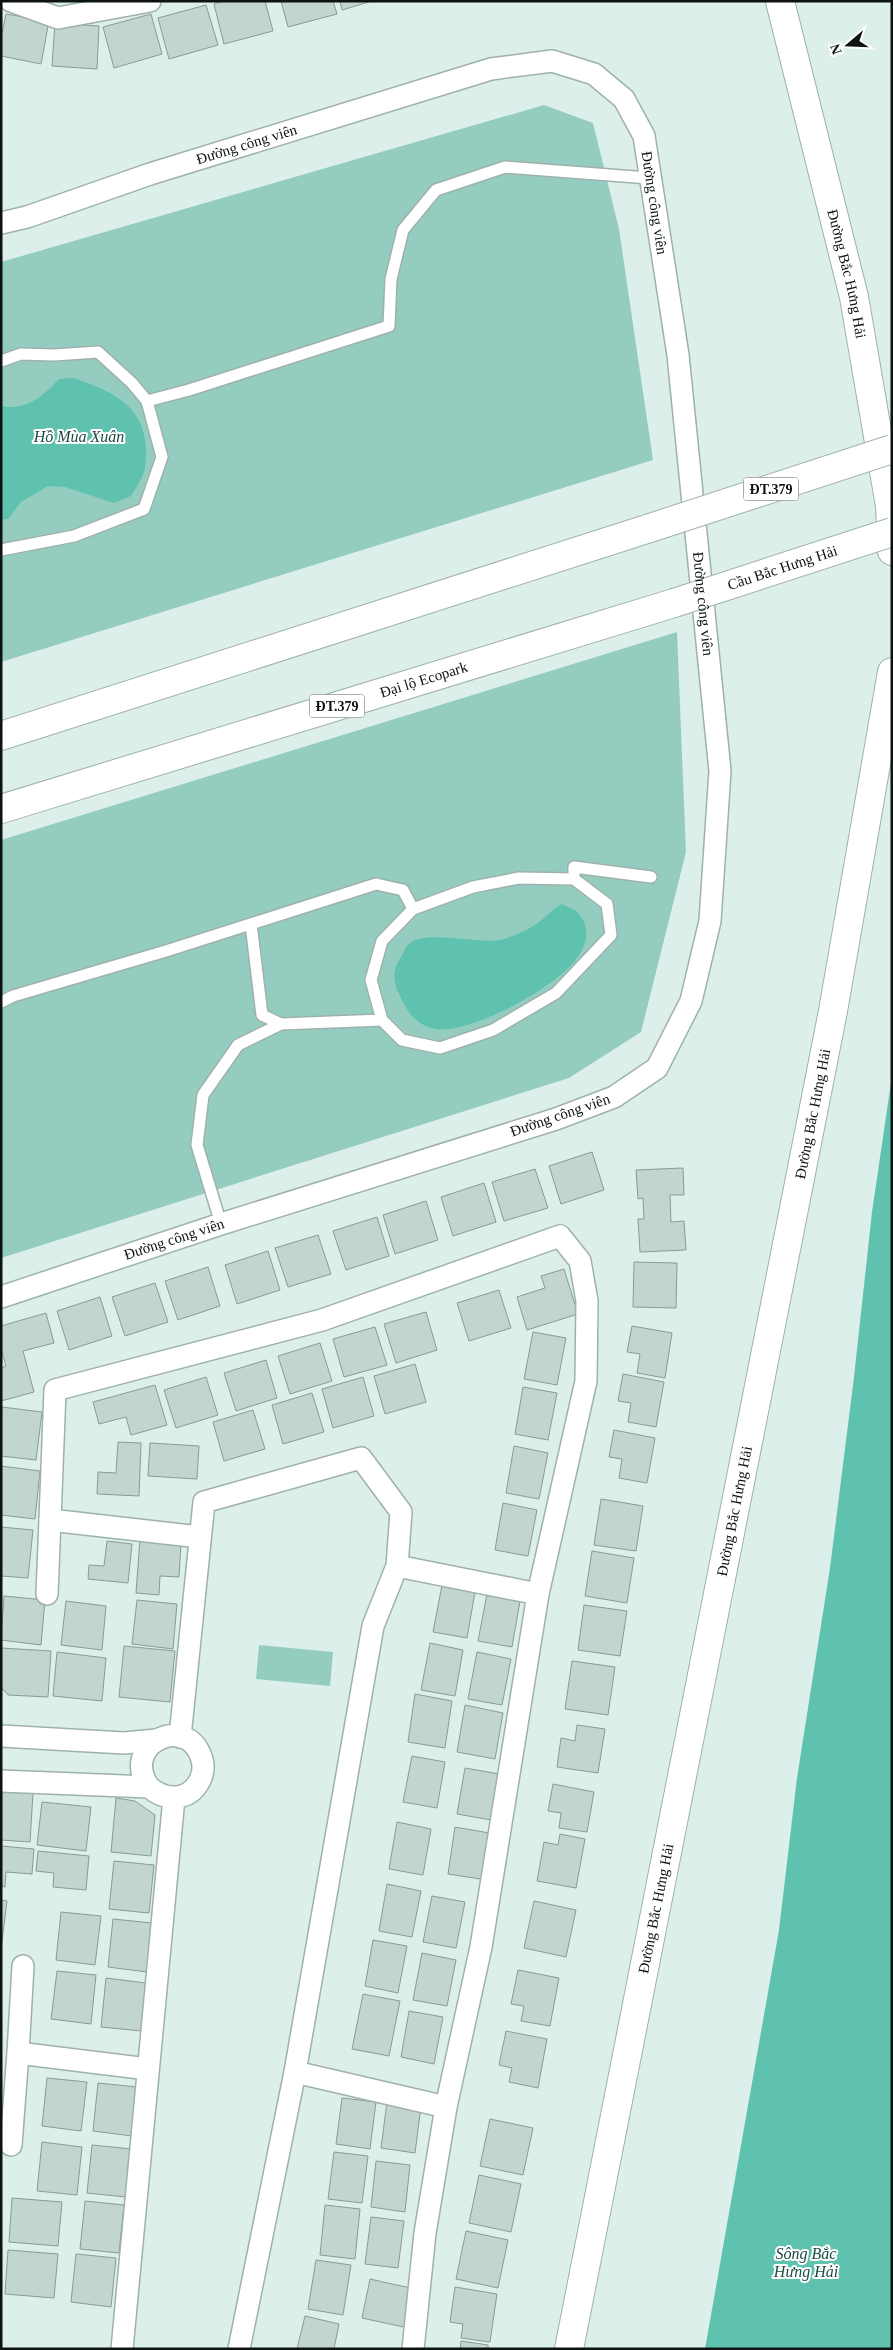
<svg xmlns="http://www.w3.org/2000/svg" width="893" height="2350" viewBox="0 0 893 2350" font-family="'Times New Roman',serif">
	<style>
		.green { fill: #94cdc0 }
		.water { fill: #5ec2ae }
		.building { fill: #c3d5d1; stroke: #8a9b96 }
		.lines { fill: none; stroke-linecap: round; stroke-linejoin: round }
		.service-casing { stroke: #9fb1ac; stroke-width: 14 }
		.minor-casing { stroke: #9fb1ac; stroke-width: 24 }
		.tertiary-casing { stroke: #9fb1ac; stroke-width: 30 }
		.trunk-casing { stroke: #9fb1ac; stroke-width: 30 }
		.service { stroke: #fff; stroke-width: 11 }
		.minor { stroke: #fff; stroke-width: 21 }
		.tertiary { stroke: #fff; stroke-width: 28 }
		.trunk { stroke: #fff; stroke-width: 28 }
		.trunk-bridge-casing { stroke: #9fb1ac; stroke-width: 30; stroke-linecap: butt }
		.trunk-bridge { stroke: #fff; stroke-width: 28 }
		.labels { text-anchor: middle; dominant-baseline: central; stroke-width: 4; stroke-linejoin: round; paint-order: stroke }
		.shield { fill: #fff; stroke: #565a59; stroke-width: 1 }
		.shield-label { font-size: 14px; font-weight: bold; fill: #0d1312 }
		.street-label { font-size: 15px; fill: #0d1312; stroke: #fff }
		.water-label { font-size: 16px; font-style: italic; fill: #1d4a41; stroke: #fff }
	</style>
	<rect width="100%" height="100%" fill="#ddefea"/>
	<path class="green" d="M544 105 593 123 619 229 653 460 1 662V262Z
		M677 632 686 852 641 1032 569 1078 1 1258V840Z
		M259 1645 333 1652 330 1686 256 1679Z"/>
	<path class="water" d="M73 378C110 390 144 405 146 448 146 456 146 465 144 472 141 480 135 489 131 496L114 503 65 487 48 486 21 502 8 519 1 520V406C27 411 43 396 59 379Z
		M562 904C567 907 575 909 578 913 591 927 587 945 577 958 559 986 464 1039 431 1028 413 1022 407 1011 399 994 393 981 392 971 400 959 403 954 406 946 410 943 427 930 479 944 500 940 515 936 533 928 544 918 551 912 554 908 562 904Z
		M892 1076V2349H705L779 1930 797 1778 830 1568 854 1377 872 1212Z"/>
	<path class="building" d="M222 1H265L273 31 224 44 214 4Z
		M281 1H333L337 14 288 27Z
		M340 1H372L342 10Z
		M206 5 218 45 169 59 158 18Z
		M6 14 49 21 41 64 1 56V38Z
		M151 14 162 54 114 68 103 27Z
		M55 23 99 26 97 69 52 66Z
		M592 1152 604 1190 561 1204 549 1166Z
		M683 1168 684 1195H670L671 1222 684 1221 686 1250 640 1252 638 1219H644L643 1198 638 1199 636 1170Z
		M535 1169 548 1208 504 1221 492 1182Z
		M484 1183 496 1222 453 1236 441 1197Z
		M426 1201 438 1240 395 1254 383 1215Z
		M377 1217 389 1256 346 1270 333 1231Z
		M318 1235 331 1274 288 1287 275 1248Z
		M268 1251 280 1290 237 1304 225 1265Z
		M634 1262 677 1263 676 1308 633 1307Z
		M208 1267 220 1306 178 1320 165 1281Z
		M564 1269 578 1314 527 1330 517 1297 545 1288 541 1276Z
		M155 1283 168 1322 125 1336 112 1297Z
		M499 1290 511 1328 469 1341 457 1303Z
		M100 1297 112 1336 69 1350 57 1311Z
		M426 1312 437 1350 396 1363 384 1324Z
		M46 1313 54 1343 23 1351 34 1392 1 1401V1368L6 1366 1 1349V1326Z
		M632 1326 672 1333 665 1378 637 1373 640 1354 627 1352Z
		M375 1327 387 1365 344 1377 333 1339Z
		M533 1332 566 1338 557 1385 524 1379Z
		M320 1343 332 1381 290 1394 278 1356Z
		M266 1360 277 1398 236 1411 224 1373Z
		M415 1364 426 1402 385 1414 374 1376Z
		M623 1374 664 1382 656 1427 628 1422 631 1403 618 1401Z
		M206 1377 218 1415 176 1428 164 1390Z
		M363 1377 374 1416 333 1428 322 1389Z
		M155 1385 167 1425 131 1435 126 1417 99 1424 93 1402Z
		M523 1387 557 1393 548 1440 515 1434Z
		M312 1393 324 1432 283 1444 272 1405Z
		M2 1407 42 1412 36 1460 1 1456Z
		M253 1410 265 1449 224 1461 213 1422Z
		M614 1430 655 1438 647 1483 619 1478 622 1459 609 1457Z
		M118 1442 141 1443 139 1496 97 1494 98 1472 116 1473Z
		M150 1443 199 1446 197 1479 148 1476Z
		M514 1446 548 1453 539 1499 506 1493Z
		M1 1466 40 1471 35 1519 1 1515Z
		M601 1499 643 1506 636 1551 594 1545Z
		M503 1503 537 1510 528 1556 495 1550Z
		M1 1527 33 1530 28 1578 1 1576Z
		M140 1539 181 1543 179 1577 160 1576 159 1595 136 1593Z
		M107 1541 132 1544 128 1583 88 1579 89 1565 104 1566Z
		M592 1551 634 1558 627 1603 585 1596Z
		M442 1585 475 1592 467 1638 433 1632Z
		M487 1594 520 1601 512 1647 478 1641Z
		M4 1596 45 1600 41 1645 1 1640Z
		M137 1600 177 1604 173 1649 132 1644Z
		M66 1601 106 1606 102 1650 61 1645Z
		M584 1605 627 1611 620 1656 578 1650Z
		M430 1643 463 1650 455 1696 421 1690Z
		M124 1646 175 1651 170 1702 119 1697Z
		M1 1648 51 1651 48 1697 8 1695 1 1687Z
		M57 1652 106 1658 102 1701 53 1696Z
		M477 1652 511 1659 502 1705 468 1699Z
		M572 1661 615 1667 608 1715 565 1709Z
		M415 1694 452 1701 445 1748 408 1742Z
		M465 1705 503 1713 495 1759 457 1752Z
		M577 1725 605 1729 598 1773 557 1767 561 1738 575 1741Z
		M412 1756 445 1762 437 1808 403 1802Z
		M465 1768 505 1775 497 1821 457 1814Z
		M553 1784 594 1792 587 1832 559 1828 561 1813 548 1811Z
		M7 1791 33 1793 30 1842 1 1840V1794Z
		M116 1798 135 1801 155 1815 151 1856 111 1852Z
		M42 1802 91 1807 86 1851 37 1845Z
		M397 1822 431 1829 423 1875 389 1869Z
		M455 1827 495 1834 487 1880 448 1874Z
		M560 1834 585 1839 576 1888 537 1881 544 1842 558 1845Z
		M1 1846 34 1849 32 1874 6 1872 5 1887 1 1886Z
		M38 1851 89 1856 86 1890 53 1887 54 1873 36 1871Z
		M114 1861 154 1865 149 1913 109 1909Z
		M387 1884 421 1891 412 1937 379 1931Z
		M432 1896 465 1902 456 1948 423 1942Z
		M1 1900 7 1901 1 1949Z
		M534 1901 576 1910 566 1957 524 1948Z
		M61 1912 101 1916 95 1965 56 1960Z
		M113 1919 152 1923 147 1972 108 1967Z
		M373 1940 407 1946 398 1993 365 1986Z
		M422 1953 456 1960 447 2006 413 2000Z
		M518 1970 559 1978 550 2026 521 2021 524 2006 511 2004Z
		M57 1971 96 1975 91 2024 51 2019Z
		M106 1978 146 1983 141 2031 101 2027Z
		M363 1994 400 2001 389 2056 352 2049Z
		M409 2011 443 2017 434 2064 401 2057Z
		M506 2031 547 2039 538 2088 509 2082 512 2068 499 2065Z
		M47 2078 87 2082 81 2131 42 2126Z
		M98 2083 137 2087 132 2136 93 2131Z
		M342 2098 376 2102 370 2149 336 2144Z
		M387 2102 421 2106 415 2153 381 2148Z
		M490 2119 533 2128 523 2175 480 2166Z
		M42 2142 82 2147 77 2195 37 2191Z
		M92 2145 132 2149 126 2197 87 2193Z
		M334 2152 368 2156 362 2203 328 2199Z
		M376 2161 410 2165 405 2212 371 2207Z
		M479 2175 521 2184 511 2232 469 2223Z
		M12 2198 62 2202 58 2246 9 2242Z
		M85 2201 124 2205 119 2253 80 2249Z
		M325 2205 360 2209 355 2259 320 2255Z
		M371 2217 404 2221 398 2268 365 2264Z
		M466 2231 508 2240 498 2288 456 2279Z
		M8 2250 58 2254 54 2298 5 2294Z
		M76 2254 116 2258 111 2307 71 2302Z
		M316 2260 351 2265 343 2315 308 2309Z
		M370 2279 415 2289 408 2328 362 2318Z
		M455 2287 497 2294 490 2342 461 2338 463 2324 450 2322Z
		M305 2316 339 2324 334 2349H297Z
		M461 2341 488 2345V2349H460Z"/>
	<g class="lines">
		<g class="service-casing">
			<path id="service" d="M1 361 21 354 54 355 98 352 132 383 147 401 162 457 144 509 74 536 1 550
				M147 401 189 390 389 326 391 279 403 230 436 190 505 167 649 178
				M413 909 473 887 519 878 574 879
				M251 924 262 1015 281 1024
				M1 1002 13 996 166 951 376 884 403 890 413 909 382 941 371 980 382 1020
				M221 1224 197 1145 203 1095 238 1045 281 1024 382 1020 402 1040 440 1048 493 1030 556 993 611 935 607 904 574 879V867L651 877"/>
		</g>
		<g class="minor-casing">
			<g id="minor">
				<path d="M11 1 58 18 150 1"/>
				<path id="s1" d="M1 223 27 217 150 174 491 69 552 61 594 74 624 99 644 136 678 355 720 771 710 921 691 1001 657 1068 614 1097 556 1119 221 1224 1 1297"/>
				<path d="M200 1537 50 1520 55 1390 322 1320 560 1236 580 1261 587 1301 586 1381 538 1594"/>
				<path d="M397 1566 538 1594 481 1947 446 2107"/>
				<path d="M47 1594 50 1520"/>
				<path d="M1 1736 124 1743 156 1740"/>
				<path d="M180 1737 204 1502 361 1458 401 1512 397 1566 373 1626 295 2072 239 2349"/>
				<path d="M1 1781 149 1787C165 1801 189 1802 200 1780 204 1772 204 1763 200 1754 183 1714 120 1746 149 1787"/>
				<path d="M18 2053 23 1966"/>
				<path d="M295 2072 446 2107 425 2233 413 2349"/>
				<path d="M11 2145 18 2053 148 2069"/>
				<path d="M122 2349 174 1798"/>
			</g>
		</g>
		<g class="tertiary-casing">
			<g id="tertiary">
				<path id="s2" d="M780 1 854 297 890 506 892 551"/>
				<path id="s3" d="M569 2349 833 1011 892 672"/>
			</g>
		</g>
		<g class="trunk-casing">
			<g id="trunk">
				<path d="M1 736 650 528"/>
				<path id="s4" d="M1 809 674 603"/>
			</g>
		</g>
		<use href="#service" class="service"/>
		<use href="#minor" class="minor"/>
		<use href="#tertiary" class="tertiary"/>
		<use href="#trunk" class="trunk"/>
		<g class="trunk-bridge-casing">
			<g id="trunk-bridge">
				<path d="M650 528 892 449"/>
				<path id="s5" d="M674 603 892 532"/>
			</g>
		</g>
		<use href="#trunk-bridge" class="trunk-bridge"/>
	</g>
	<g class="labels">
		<g class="shield">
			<rect x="743.5" y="477.5" width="55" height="23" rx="4"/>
			<rect x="309.5" y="694.5" width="55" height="23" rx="4"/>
		</g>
		<g class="shield-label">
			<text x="771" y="489">ĐT.379</text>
			<text x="337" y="706">ĐT.379</text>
		</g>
		<g class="street-label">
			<text stroke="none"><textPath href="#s1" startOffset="258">Đường công viên</textPath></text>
			<text stroke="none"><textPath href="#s1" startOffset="768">Đường công viên</textPath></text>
			<text stroke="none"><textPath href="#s2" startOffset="281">Đường Bắc Hưng Hải</textPath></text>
			<text stroke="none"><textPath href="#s5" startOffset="114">Cầu Bắc Hưng Hải</textPath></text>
			<text stroke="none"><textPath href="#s1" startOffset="1172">Đường công viên</textPath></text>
			<text stroke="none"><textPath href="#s4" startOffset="442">Đại lộ Ecopark</textPath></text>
			<text stroke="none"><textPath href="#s3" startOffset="1259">Đường Bắc Hưng Hải</textPath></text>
			<text transform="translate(560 1115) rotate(-19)">Đường công viên</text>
			<text transform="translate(174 1239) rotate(-18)">Đường công viên</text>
			<text stroke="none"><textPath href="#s3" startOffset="854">Đường Bắc Hưng Hải</textPath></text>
			<text stroke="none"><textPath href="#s3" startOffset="449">Đường Bắc Hưng Hải</textPath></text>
		</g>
		<g class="water-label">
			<text x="79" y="436">Hồ Mùa Xuân</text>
			<text x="806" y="2253">Sông Bắc<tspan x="806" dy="18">Hưng Hải</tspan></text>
		</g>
	</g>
	<rect width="893" height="2350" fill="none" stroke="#0d1312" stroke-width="5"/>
	<g transform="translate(848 45) rotate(251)" stroke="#ffffff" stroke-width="4" paint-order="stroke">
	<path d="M0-4L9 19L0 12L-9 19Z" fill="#0d1312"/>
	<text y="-8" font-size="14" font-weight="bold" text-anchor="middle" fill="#0d1312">N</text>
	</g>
</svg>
